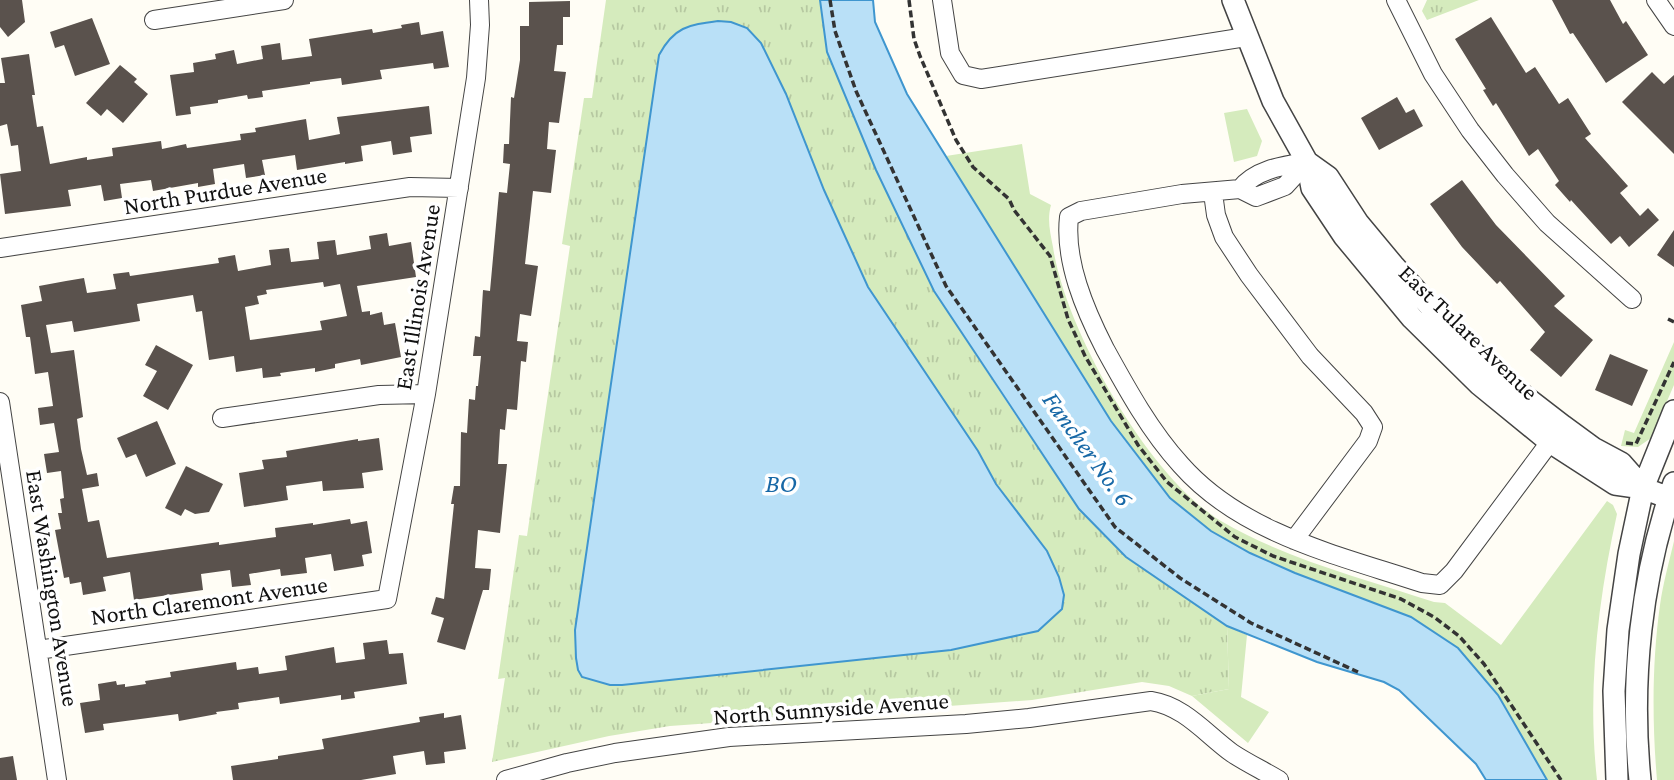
<svg xmlns="http://www.w3.org/2000/svg" width="1674" height="780" viewBox="0 0 1674 780" font-family="'Crimson Pro',serif">
	<style>
		.grass { fill: url(#grass-tufts) }
		.park { fill: #d5ebbd }
		.water { fill: #b9e0f7; stroke: #3f96cf; stroke-width: 2 }
		.building { fill: #5a524d; fill-rule: evenodd }
		.lines { fill: none; stroke-linecap: round; stroke-linejoin: round }
		.minor-casing { stroke: #444; stroke-width: 20 }
		.tertiary-casing { stroke: #444; stroke-width: 24 }
		.path { stroke: #333; stroke-width: 3.5; stroke-dasharray: 7 3.5; stroke-linecap: butt }
		.minor { stroke: #fff; stroke-width: 18 }
		.tertiary { stroke: #fff; stroke-width: 21 }
		.labels { text-anchor: middle; dominant-baseline: central; stroke-width: 7; stroke-linejoin: round; paint-order: stroke }
		.street-label { font-size: 24px; fill: #111; stroke: #fff }
		.water-label { font-size: 26px; font-style: italic; fill: #1768a6; stroke: #fff }
	</style>
	<defs>
		<pattern id="grass-tufts" width="24" height="20" patternUnits="userSpaceOnUse" patternTransform="scale(1.75)"><rect width="24" height="20" fill="#d5ebbd"/><path d="M3 7l-1-3M5 7V3M7 7l1-3M15 17l-1-3M17 17v-4M19 17l1-3" fill="none" stroke="#b6c8a1"/></pattern>
	</defs>
	<rect width="100%" height="100%" fill="#fffdf5"/>
	<path class="grass" d="M606 0H820L827 52 876 170 934 291 1010 407 1079 509 1126 557 1227 626 1229 689 1192 696 1169 686 1142 682 1032 700 670 726 609 736 492 762 505 678 498 679 519 535 527 536 570 246 562 244 584 98H592Z
		M1427 0H1479L1427 20 1422 11Z"/>
	<path class="park" d="M1247 109 1262 141 1257 156 1234 162 1224 113Z
		M1022 144 1030 194 1051 205C1047 219 1050 232 1053 247 1065 329 1148 477 1221 521 1286 559 1362 578 1434 602L1445 603 1501 645 1607 501 1613 505 1617 514C1598 601 1587 690 1597 780H1547L1498 695 1295 573 1250 553 1211 531 1170 498 1111 421 946 156Z
		M1674 342V385L1651 438 1638 447 1621 446 1625 430 1634 433Z
		M1674 541V780H1657C1652 723 1652 662 1660 605 1663 584 1669 562 1674 541Z
		M1227 626 1247 635 1241 697 1269 712 1248 743 1192 696 1229 689Z"/>
	<path class="water" d="M820 0H873L875 22 907 94 1111 421 1170 498 1211 531 1250 553 1295 573 1411 617 1458 648 1498 695 1547 780H1486L1476 764 1399 690 1384 682 1317 662 1227 626 1126 557 1079 509 934 291 876 170 827 52Z
		M718 21 731 22 747 28 761 43 786 94 824 190 868 287 978 451 996 484 1047 551 1059 577 1064 595 1062 609 1038 631 951 650 622 685H610L582 677 578 670 576 658 575 630 659 55C674 27 688 25 718 21Z"/>
	<path class="building" d="M0 0H22L25 22 8 37 0 27Z
		M1552 0H1610L1623 24 1626 21 1648 55 1606 83 1573 33 1570 34Z
		M570 1V17H563V45H557L554 71 566 72 559 123 549 122 547 149 556 150 551 193 533 191 525 264 538 266 531 316 520 314 517 341 528 342 526 362 521 361 517 410 507 409 505 430 500 429 498 464H507L500 533 478 530 475 568 491 569 489 590H483L465 650 437 642 444 618 431 614 436 597 444 599 454 504H451L454 486H460L461 432 467 433 469 399 475 400 476 386H478L481 356H473L475 336 480 337 483 290 490 291 499 192 507 193 510 164 503 163 504 144H509L511 97 514 98 520 60V26H529V2Z
		M1491 17 1526 73 1535 67 1559 104 1568 98 1591 134 1585 138 1628 186 1620 193 1640 216 1648 208 1659 220 1629 247 1620 236 1611 244 1571 200 1570 202 1555 185 1559 181 1538 149 1529 156 1496 103 1493 106 1483 90 1486 89 1455 39Z
		M92 18 110 64 75 76 64 45 55 48 50 32Z
		M419 22 421 35 443 31 449 67 434 69 433 63 380 70 382 79 342 85 341 78 310 82V84L262 91 263 97 248 99 247 95 218 100V103L190 107 191 114 176 116 170 75 194 72 193 63 216 59 215 54 234 50 237 64 263 59 261 46 280 43 282 60 312 56 309 39 372 29 373 33 402 28 401 25Z
		M29 54 35 95H32L37 127 43 126 50 164 87 157V160L113 156 112 148 161 141 162 149 186 144 187 148 241 140 240 134 256 132 255 128 306 119 309 140 340 134 337 117 429 106 432 134 410 137 412 152 393 155 391 141 361 146 363 161 345 164V162L297 170 295 155 262 160 265 175 246 178 244 164 213 169 215 184 198 187V183L153 191 151 180 120 184 122 198 104 201 101 185 68 190 71 206 5 214 0 174 21 171 18 145 11 146 7 124 0 126V83H5L1 58Z
		M120 65 137 79 134 82 148 94 123 123 107 109 101 116 86 103Z
		M1652 72 1664 84 1674 75V154L1622 102Z
		M1397 97 1406 113 1414 109 1423 126 1379 150 1361 118Z
		M1462 180 1496 225 1565 296 1554 306 1593 340 1561 377 1530 350 1545 332 1500 281 1497 284 1462 247 1430 204Z
		M1674 230V267L1657 255Z
		M387 233 389 246 411 242 416 277 357 286 362 312 370 311V315L382 312 384 325 395 323 401 357 361 365 360 359 335 364V368L315 372V368L280 373 281 376 263 378 262 368 236 372 234 356 209 360 202 311 196 312 193 295 137 304 140 321 74 332 72 321 46 325 51 353 74 350 83 417 77 419 81 449 87 475 97 473 99 486 82 489 88 522 99 520 107 558 219 542V545L276 537 275 528 313 523V525L350 519 351 524 367 521 372 553 362 555 364 566 334 571 331 554 305 558 307 573 281 576 280 569 249 574 251 585 232 587 230 570 201 574 203 590 134 600 130 572 103 577 106 591 83 595 81 582 70 584 69 577 64 578 55 530 61 529 58 513H62L60 499 64 498 61 471 47 473 44 454 59 452 54 423 40 425 38 408 53 406 48 372 35 374 30 337H26L21 305 42 301 39 286 66 281 84 278 87 293 116 289 113 274 129 272 130 276 219 263 218 258 235 255 238 271 271 265 269 250 289 248 291 262 319 259 317 242 335 240 337 255 371 249 369 236ZM323 282 324 287 340 284 347 316 320 321 322 330 250 340 245 307 259 304 257 296 267 294 266 290Z
		M156 345 193 365 168 410 143 396 157 371 145 365Z
		M1610 354 1648 370 1632 406 1595 390Z
		M157 421 176 464 146 477 136 454 126 458 117 438Z
		M379 438 383 470 362 473 364 488 323 491 322 481 286 486 288 500 244 507 239 473 264 469 262 460 287 457 286 451 358 439V441Z
		M186 466 223 484 209 512 195 514 185 509 181 516 165 508Z
		M387 640 389 654 403 653 407 684 354 692 355 698 341 700V695L280 704 279 697 238 703 239 709 216 712 217 714 179 721 178 714 103 724 104 730 85 733 80 703 100 700 98 684 116 681 117 685 125 684V687L146 684 145 681 171 677 170 672 236 662 237 670 258 667 259 674 287 670 285 656 334 647 336 663 365 659 363 643Z
		M444 713V718L461 715 466 749 444 752 445 763 426 765 424 751 393 756 396 774 361 780H233L231 766 278 759V756L324 749 322 739 420 722 419 717Z
		M13 756 17 780H0V758Z"/>
	<g class="lines">
		<g class="minor-casing">
			<path id="minor" d="M942 0 950 53 963 75 981 79 1246 37
				M1396 0 1433 74 1470 130 1505 175 1547 223 1632 299
				M1656 0 1674 26
				M154 20 284 0
				M1307 162 1285 186 1256 197 1240 189 1182 194 1081 211 1069 217C1064 261 1085 310 1105 349 1127 389 1150 431 1181 465 1242 534 1338 555 1422 583L1440 585 1454 571 1550 442
				M1240 189C1256 169 1282 166 1307 162
				M1213 193 1216 215 1224 237 1249 275 1310 356 1364 413 1373 427 1368 441 1294 540
				M0 248 410 187 459 188
				M0 402 57 780
				M222 418 379 395 426 394
				M38 650 387 599 426 394 476 78 480 25 479 0
				M506 780 567 763 615 753 729 737 966 724 1029 718 1151 701C1184 706 1206 734 1232 753 1247 763 1264 771 1279 780"/>
		</g>
		<g class="tertiary-casing">
			<path id="tertiary" d="M1233 0 1273 101 1307 162 1312 188 1344 236 1412 318 1479 384 1550 442 1615 484 1643 488 1669 498
				M1307 162 1328 177 1358 223 1393 265 1463 343 1511 386 1563 426 1593 448 1621 463 1643 488
				M1617 780 1614 691 1618 630 1629 554 1643 488 1674 411
				M1640 780C1630 681 1641 577 1674 483"/>
		</g>
		<path class="path" d="M830 0 835 31 856 91 946 286 1115 527 1180 578 1251 623 1358 672
			M909 0 914 39 920 56 956 140 973 167 1009 199 1014 210 1050 256 1068 319 1085 356 1138 445 1167 482 1235 537 1273 556 1401 599 1434 617 1459 636 1484 664 1561 780
			M1668 319 1674 322
			M1626 443 1636 444 1674 362"/>
		<use href="#minor" class="minor"/>
		<use href="#tertiary" class="tertiary"/>
	</g>
	<g class="labels">
		<g class="street-label">
			<text transform="translate(225 190) rotate(-9)">North Purdue Avenue</text>
			<text transform="translate(417 297) rotate(-81)">East Illinois Avenue</text>
			<text transform="translate(1469 332) rotate(44)">East Tulare Avenue</text>
			<text transform="translate(53 588) rotate(81)">East Washington Avenue</text>
			<text transform="translate(209 600) rotate(-8)">North Claremont Avenue</text>
			<text transform="translate(831 708) rotate(-4)">North Sunnyside Avenue</text>
		</g>
		<g class="water-label">
			<text transform="translate(1088 449) rotate(54)">Fancher No. 6</text>
			<text x="781" y="483">BO</text>
		</g>
	</g>
</svg>
